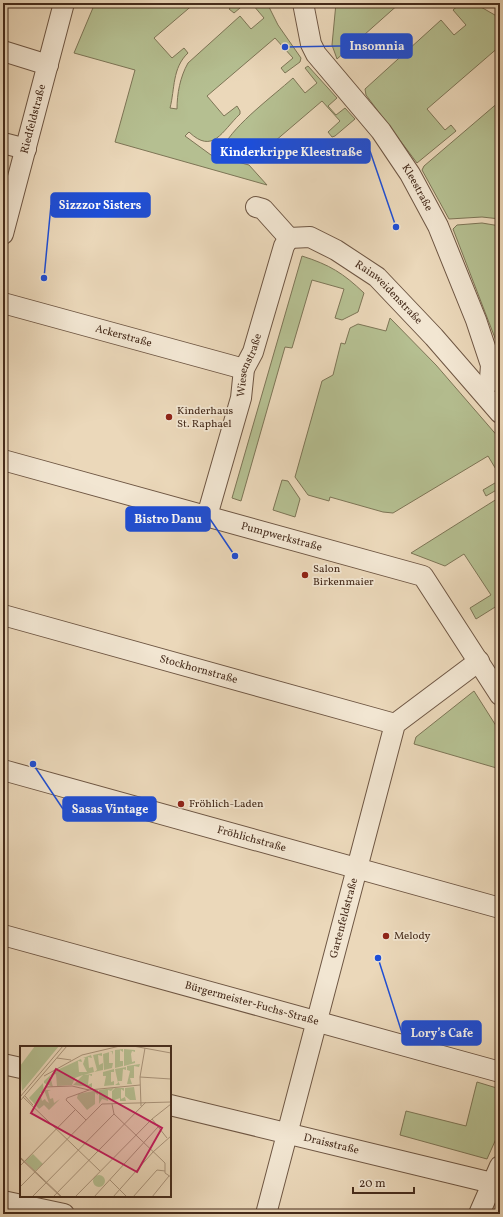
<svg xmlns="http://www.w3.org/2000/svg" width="503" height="1217" viewBox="0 0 503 1217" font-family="Vollkorn,serif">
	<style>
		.green { fill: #b5bf91; stroke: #7d7556 }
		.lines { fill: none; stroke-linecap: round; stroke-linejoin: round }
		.minor-casing { stroke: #6e5643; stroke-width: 22 }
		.minor { stroke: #f2e6d2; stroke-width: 20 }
		.poi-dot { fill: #8f2418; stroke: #f2e6d2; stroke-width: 1.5 }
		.labels { text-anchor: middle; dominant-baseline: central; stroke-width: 3.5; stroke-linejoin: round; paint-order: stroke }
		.street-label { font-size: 11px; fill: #452b1b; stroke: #f2e6d2 }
		.poi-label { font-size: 11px; fill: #452b1b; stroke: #f2e6d2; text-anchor: start }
		.inset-road { fill: none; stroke: #a9937a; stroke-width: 1 }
		.view { fill: #c2185b; fill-opacity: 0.15; stroke: #c2185b; stroke-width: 2 }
		.inset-edge { fill: none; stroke: #452b1b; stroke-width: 2 }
		.leader { fill: none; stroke: #1d4ed8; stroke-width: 1.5 }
		.callout-dot { fill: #1d4ed8; stroke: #f2e6d2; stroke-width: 1.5 }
		.callout { fill: #1d4ed8; stroke: #1d4ed8; stroke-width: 1.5 }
		.callout-label { font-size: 12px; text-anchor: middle; font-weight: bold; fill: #fff }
	</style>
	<rect width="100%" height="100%" fill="#ebd8ba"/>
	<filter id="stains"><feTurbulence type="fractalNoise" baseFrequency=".005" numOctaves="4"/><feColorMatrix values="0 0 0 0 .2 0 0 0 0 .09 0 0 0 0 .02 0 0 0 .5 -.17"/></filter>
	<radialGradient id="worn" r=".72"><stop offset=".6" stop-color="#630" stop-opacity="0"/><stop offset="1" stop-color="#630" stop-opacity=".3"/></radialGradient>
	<path class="green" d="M95 3H195L154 38 172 58 184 48 188 53C172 68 175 89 170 108L177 109C177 94 180 77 188 63L240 16 251 29 264 18 253 5 255 3H267L278 25 301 58 300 62 285 73 281 68 293 58 275 38 207 96 224 116 237 106 240 111V114C222 131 213 155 189 132L185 136 211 155 249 165 267 185 115 142 135 70 74 53Z
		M236 3H246L234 13 229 9Z
		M336 3H400L337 59 332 45Z
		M461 3H474L500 18V46L427 109 445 130 451 125 456 131 417 163 366 95 365 89 441 20 454 35 466 25 453 10Z
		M308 66 337 98 328 106 336 115 345 108 355 119 335 136 332 137 328 132 340 121 322 101 254 159 224 151 223 147C236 123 272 97 293 78L305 93 317 83 305 68Z
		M500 101V219L482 217 449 219 422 170 424 166Z
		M482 223 500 226V351L453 229 457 225Z
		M302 256C330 265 343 273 364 293L358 312 342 320 335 318 344 289 312 280 292 348 285 347 241 501 232 498Z
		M390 318 436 365 500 439V476L488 456 393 513 383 512 330 497 329 501 308 495 295 477 322 381 333 375 341 343 345 344 350 328 358 324 386 331Z
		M282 480 288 481 300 499 295 517 273 510Z
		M500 480V488L486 496 483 490Z
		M500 497V604L476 619 470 608 491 595 464 554 445 566 411 553Z
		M474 691 500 732V769L414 744 416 737Z
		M477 1082 500 1089V1130L487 1159 400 1135 406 1111 466 1126Z"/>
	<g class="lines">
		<g class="minor-casing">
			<g id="minor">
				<path id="s1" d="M303 3 311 44 316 54 381 131 410 174 438 226 476 320 491 365 490 379 483 391"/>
				<path d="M3 51 48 65"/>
				<path d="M3 143 26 149"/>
				<path d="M256 207 263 209 289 238"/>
				<path id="s2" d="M3 234 64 3"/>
				<path id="s3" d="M289 238 310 237 336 250 377 277 434 337 500 413"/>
				<path id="s4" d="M3 303 244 369"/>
				<path id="s5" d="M3 460 423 576 500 695"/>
				<path id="s6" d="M207 516 241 398 244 369 253 352 284 246 289 238"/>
				<path id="s7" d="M3 615 395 724"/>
				<path id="s8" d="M3 770 500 908"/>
				<path id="s9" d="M3 935 500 1072"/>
				<path d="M3 1064 21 1068"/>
				<path id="s10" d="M170 1105 492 1183"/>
				<path d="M3 1201 64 1214"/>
				<path id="s11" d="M266 1214 395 724 479 661"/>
				<path d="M479 1214 500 1166"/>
			</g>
		</g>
		<use href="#minor" class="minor"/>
	</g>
	<g class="poi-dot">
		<circle cx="169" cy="417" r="4"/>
		<circle cx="305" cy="575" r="4"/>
		<circle cx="181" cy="804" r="4"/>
		<circle cx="386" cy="936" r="4"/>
	</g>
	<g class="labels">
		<g class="street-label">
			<text stroke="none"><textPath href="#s2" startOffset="119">Riedfeldstraße</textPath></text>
			<text stroke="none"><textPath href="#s1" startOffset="221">Kleestraße</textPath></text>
			<text stroke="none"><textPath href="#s3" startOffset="118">Rainweidenstraße</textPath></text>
			<text stroke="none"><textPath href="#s4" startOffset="125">Ackerstraße</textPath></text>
			<text stroke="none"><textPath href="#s6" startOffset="157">Wiesenstraße</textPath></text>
			<text stroke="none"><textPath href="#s5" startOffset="289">Pumpwerkstraße</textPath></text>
			<text stroke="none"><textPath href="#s7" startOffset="203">Stockhornstraße</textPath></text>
			<text stroke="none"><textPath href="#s8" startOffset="258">Fröhlichstraße</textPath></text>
			<text stroke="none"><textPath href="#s11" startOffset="306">Gartenfeldstraße</textPath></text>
			<text stroke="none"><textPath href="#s9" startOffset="258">Bürgermeister-Fuchs-Straße</textPath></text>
			<text stroke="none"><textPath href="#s10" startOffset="166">Draisstraße</textPath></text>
		</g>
		<g class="poi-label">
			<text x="177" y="411">Kinderhaus<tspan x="177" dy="13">St. Raphael</tspan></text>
			<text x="313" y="569">Salon<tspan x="313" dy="13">Birkenmaier</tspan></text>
			<text x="189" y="804">Fröhlich-Laden</text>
			<text x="394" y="936">Melody</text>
		</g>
	</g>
	<g transform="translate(20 1046)">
		<rect width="151" height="151" fill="#ebd8ba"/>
		<path d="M15 0H39L2 45 0 20ZM103 3V6L100 4V15H103V20L95 22V4ZM104 3 115 4V6L112 5 111 8 112 16 115 15V17L104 20ZM93 5V9L92 6H89V17H93L92 22 84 24 83 8ZM82 7V10L78 9 79 19 83 17V24L74 26 77 24 73 9ZM71 9 72 12 68 11 69 22 73 21 74 26 64 29 72 28V30L69 29 68 39 72 37V41L53 39 63 29 55 32 52 39 37 40 36 28 30 30 33 41 24 37V35L35 25 61 13 62 16 58 15 59 26H67L63 18 65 12H63ZM120 18 119 21 114 20V32H110L112 38H107L110 25 107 24V20ZM106 21V24L103 23 102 35H98L100 39H95L98 37 95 23ZM94 23V26H91V36L94 35V39L84 40 86 30H83V26ZM23 37 24 47H20L22 55 25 53 26 55 29 57 24 44H31L28 45 30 53 33 52 34 57 40 53 29 64 24 59 19 63 9 52ZM114 41 116 54H110L105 50V42ZM94 42 91 45 88 44V55L82 53 79 58V44ZM95 42H104V45L101 43V53L105 51 106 55H100V52L92 55V45ZM78 44V49L75 47V58L67 64 57 52 58 48ZM13 108 23 118 15 125 5 115ZM73 135a6 6 0 1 1 12 0a6 6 0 1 1-12 0Z" fill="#b5bf91"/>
		<path class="inset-road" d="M100 0H113M113 0 151 7M37 12 51 14M24 30 62 9 100 0M120 31 151 33M25 41 52 40 69 44M5 50 13 59M0 51 43 0M3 51 80 125M0 55 47 0M92 58 94 68 145 117V127L151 131M121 60 120 31 125 2M132 73 147 92M66 74 46 54 47 52 69 44 120 39M0 111 42 151M0 112 41 151M0 120 55 64M90 134 107 151M0 141 82 58 151 56M12 151 94 68M33 151 126 56M55 151 132 73 151 58M74 151 138 81M93 151 133 106 151 90M113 151 137 124 145 125M132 151 149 130"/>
		<path class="view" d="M36 23 142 82 117 126 11 67Z"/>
		<rect width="151" height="151" class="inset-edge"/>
	</g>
	<path class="leader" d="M285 47L341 46M396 227L370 151M44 278L51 205M235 556L210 519M33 764L63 809M378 958L402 1033"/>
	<g class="callout-dot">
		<circle cx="285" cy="47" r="4"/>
		<circle cx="396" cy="227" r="4"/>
		<circle cx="44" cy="278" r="4"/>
		<circle cx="235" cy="556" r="4"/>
		<circle cx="33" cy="764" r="4"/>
		<circle cx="378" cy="958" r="4"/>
	</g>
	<g class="callout">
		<rect x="341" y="34" width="71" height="24" rx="4"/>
		<rect x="212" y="139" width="158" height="24" rx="4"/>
		<rect x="51" y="193" width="99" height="24" rx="4"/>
		<rect x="126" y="507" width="84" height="24" rx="4"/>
		<rect x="63" y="797" width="93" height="24" rx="4"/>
		<rect x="402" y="1021" width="79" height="24" rx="4"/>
	</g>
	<g class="callout-label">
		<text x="377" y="50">Insomnia</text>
		<text x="291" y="156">Kinderkrippe Kleestraße</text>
		<text x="100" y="209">Sizzzor Sisters</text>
		<text x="168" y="523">Bistro Danu</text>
		<text x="110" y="813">Sasas Vintage</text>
		<text x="442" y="1037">Lory’s Cafe</text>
	</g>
	<rect width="503" height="1217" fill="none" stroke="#ebd8ba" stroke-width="16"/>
	<rect x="4" y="4" width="495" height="1209" fill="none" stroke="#452b1b" stroke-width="2"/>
	<rect x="8" y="8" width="487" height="1201" fill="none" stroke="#452b1b"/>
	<path d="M353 1187v6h61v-6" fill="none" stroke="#452b1b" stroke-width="2"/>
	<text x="359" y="1187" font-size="12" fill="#452b1b" stroke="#f2e6d2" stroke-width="3" paint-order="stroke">20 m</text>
	<rect width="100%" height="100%" filter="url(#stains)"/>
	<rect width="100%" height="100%" fill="url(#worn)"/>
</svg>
